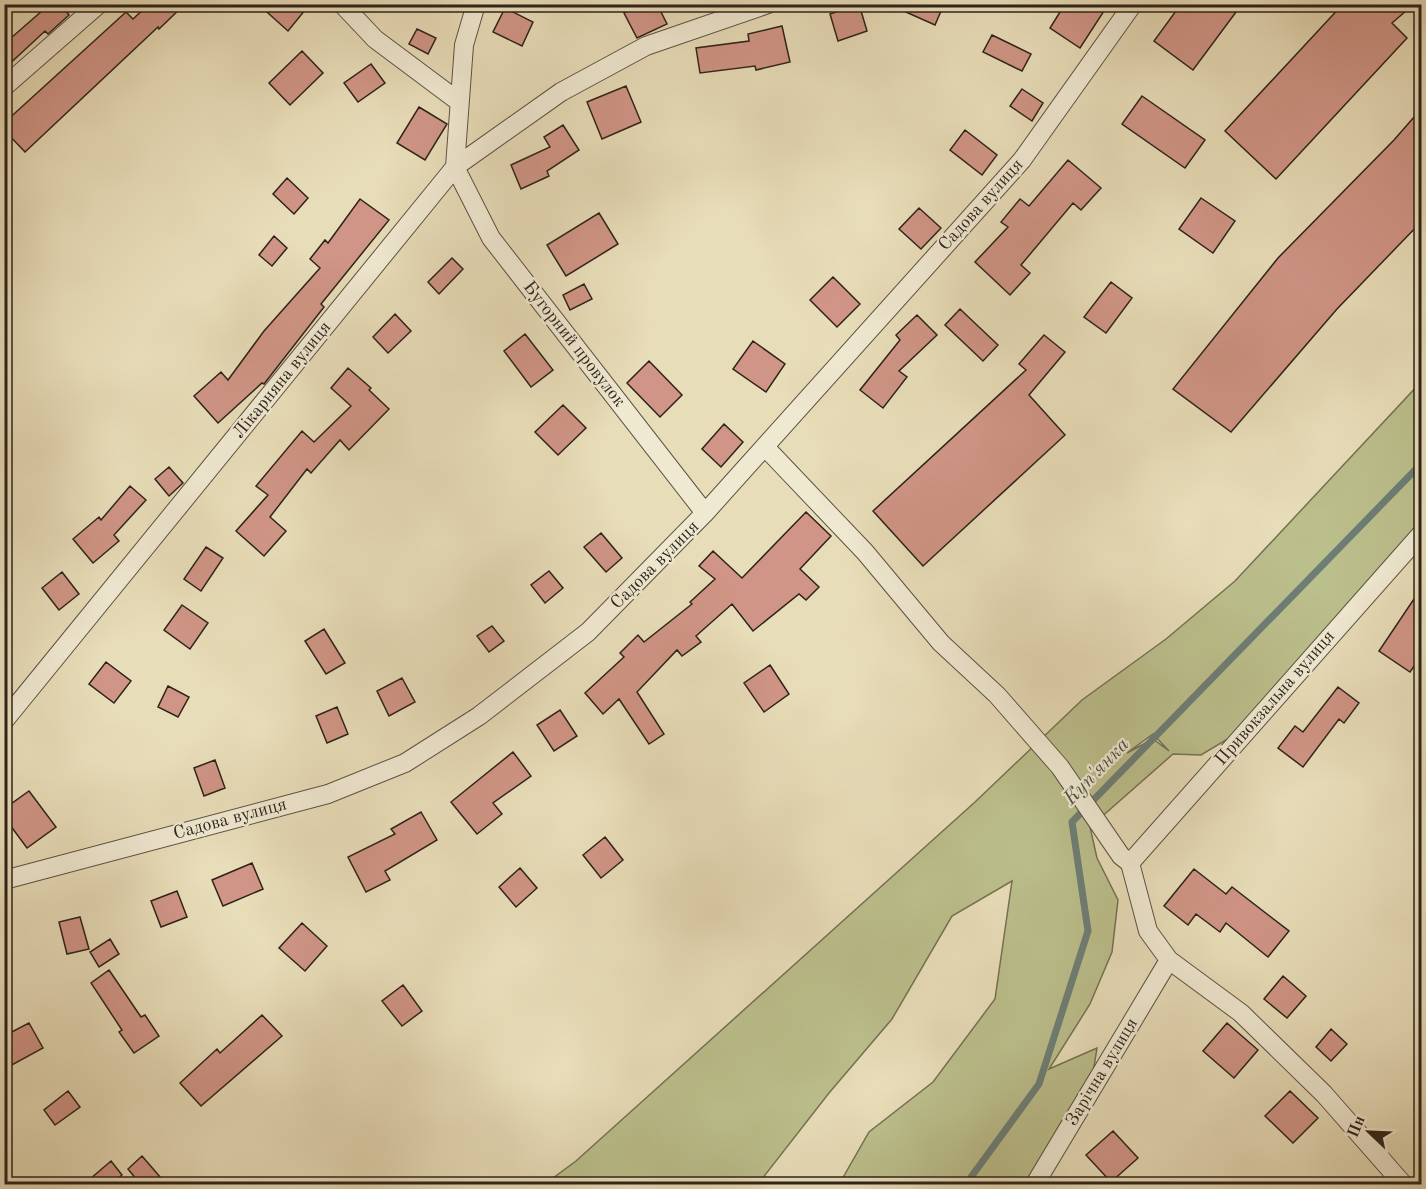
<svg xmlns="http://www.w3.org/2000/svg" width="1426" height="1189" viewBox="0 0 1426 1189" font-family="'Old Standard TT',serif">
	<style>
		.green { fill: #bbbf8c; stroke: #747153; stroke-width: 1.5; fill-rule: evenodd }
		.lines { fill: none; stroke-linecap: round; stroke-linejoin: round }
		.stream { stroke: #6d7e76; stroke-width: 7 }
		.building { fill: #d09586; stroke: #2d231a; stroke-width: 1.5 }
		.minor-casing { stroke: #5c5242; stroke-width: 20 }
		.minor { stroke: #f0e9d2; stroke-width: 18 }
		.labels { text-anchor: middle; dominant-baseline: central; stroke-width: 4.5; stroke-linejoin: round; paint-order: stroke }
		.street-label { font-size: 18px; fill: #2d231a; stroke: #f0e9d2 }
		.water-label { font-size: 20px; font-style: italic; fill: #4d5148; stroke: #f0e9d2 }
	</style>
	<rect width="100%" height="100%" fill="#e8ddb9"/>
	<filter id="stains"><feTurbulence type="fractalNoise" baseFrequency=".00333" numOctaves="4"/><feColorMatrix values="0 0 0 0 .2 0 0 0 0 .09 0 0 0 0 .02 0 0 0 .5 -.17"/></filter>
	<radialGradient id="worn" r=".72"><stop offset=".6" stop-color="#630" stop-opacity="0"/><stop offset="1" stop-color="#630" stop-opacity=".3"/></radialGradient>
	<path class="green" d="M1421 382V534L1251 725 1201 755 1173 754 1090 827 1097 858 1118 900 1112 952 1090 1004 1049 1069 1097 1048 1090 1091 1035 1184H842L841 1181 869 1132 933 1082 995 999 1012 881 952 916 892 1019 829 1093 758 1184H545L576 1161 975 802 1082 700 1166 639 1235 581ZM1153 734 1169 751 1153 739 1127 753Z"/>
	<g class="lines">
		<path class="stream" d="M966 1184 1039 1084 1088 931 1072 822 1422 463"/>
	</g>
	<path class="building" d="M50 4H60L69 15 48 34 45 31 4 69V44Z
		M149 4H185L159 29 158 27 25 152 4 130V123L126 12 133 19Z
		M258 4H310L288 31Z
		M640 4H657L667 24 637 38 624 13Z
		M859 4 867 31 838 41 830 14Z
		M888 4H944L935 25Z
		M1065 4H1094L1104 11 1080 48 1050 28Z
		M1181 4H1242L1193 70 1154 41Z
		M1343 4H1414L1392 23 1407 38 1276 179 1225 131Z
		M505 8 533 22 522 46 493 32Z
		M782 26 790 62 756 70 755 66 700 73 696 48 749 41 748 34Z
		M417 29 436 38 428 54 409 44Z
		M992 35 1031 54 1022 71 983 52Z
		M302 51 323 73 290 105 269 83Z
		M371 64 385 83 358 102 344 83Z
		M626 86 641 122 602 139 587 102Z
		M1022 89 1043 103 1032 121 1010 106Z
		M1142 96 1205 140 1185 168 1122 124Z
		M419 107 447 124 425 160 397 143Z
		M1422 108V221L1337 309 1231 432 1173 389 1278 258 1394 140Z
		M563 125 579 150 547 171 549 176 521 189 511 165 550 147 544 137Z
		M965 130 997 155 982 175 950 150Z
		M1068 160 1101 188 1081 210 1073 203 1021 265 1030 273 1010 295 975 262 1008 227 1001 222 1020 199 1029 206Z
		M287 178 308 198 294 214 273 194Z
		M1201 198 1235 221 1213 253 1179 229Z
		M360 199 389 220 321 304 324 307 264 384 262 383 218 423 194 396 221 372 228 380 264 331 320 268 310 259 325 240 328 243Z
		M919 208 941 228 921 249 899 229Z
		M599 213 618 244 566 276 547 245Z
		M274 236 287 248 272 266 259 255Z
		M452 258 463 269 439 294 428 282Z
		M833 277 860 304 837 327 810 300Z
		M1111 282 1132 298 1106 333 1084 317Z
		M584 284 592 299 570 310 563 295Z
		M960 309 998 345 983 361 945 325Z
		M395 314 411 331 388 353 373 337Z
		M917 315 937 335 899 371 907 377 883 408 860 390 900 340 896 335Z
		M525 334 553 370 531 387 504 351Z
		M1044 335 1065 352 1029 395 1065 435 923 566 873 511 1026 370 1019 364Z
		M753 341 785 364 766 392 733 369Z
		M649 361 682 395 660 417 627 383Z
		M348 368 371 388 369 390 389 409 349 450 340 440 311 473 307 469 270 517 286 531 264 556 236 531 268 495 256 486 302 431 314 442 351 406 331 388Z
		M563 405 586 428 558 455 535 432Z
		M724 424 743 442 721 467 702 449Z
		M169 467 183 483 169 496 155 479Z
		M130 486 146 500 114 535 119 541 93 563 73 539 99 517 101 520Z
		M806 512 831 536 800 569 819 587 806 600 799 594 753 631 732 604 696 636 701 642 682 656 677 650 637 692 664 734 649 744 619 699 603 714 585 693 624 657 620 653 638 635 644 642 692 604 690 602 715 579 699 566 713 551 742 578Z
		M601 533 622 558 606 572 584 547Z
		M206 547 223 558 201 591 184 579Z
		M549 571 563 588 545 603 531 585Z
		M62 572 79 594 59 610 42 588Z
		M1422 587V655L1410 672 1379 651Z
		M182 605 208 623 190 649 164 630Z
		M492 626 504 641 489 652 477 636Z
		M324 629 345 663 326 674 305 641Z
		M106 662 131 681 114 703 89 684Z
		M770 665 789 694 764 712 744 683Z
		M402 678 415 702 389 716 377 691Z
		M168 686 189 697 178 717 158 707Z
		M1338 687 1359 703 1344 723 1339 719 1303 767 1278 748 1295 726 1303 732Z
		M337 707 348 734 327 743 316 716Z
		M560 710 577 736 554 751 537 725Z
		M513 752 531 776 493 803 502 814 477 834 451 802Z
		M215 760 225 788 204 796 194 768Z
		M29 791 56 827 27 848 4 817V809Z
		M421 812 437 840 385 871 390 880 366 892 348 857 395 834 391 829Z
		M605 837 623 860 601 878 583 855Z
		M252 863 263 889 223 906 212 880Z
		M520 868 537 888 516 907 499 887Z
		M1194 869 1226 894 1232 887 1289 931 1268 957 1226 923 1220 932 1196 914 1188 925 1164 906Z
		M177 891 187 917 161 927 151 901Z
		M80 917 89 949 67 954 59 922Z
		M302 923 327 946 305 971 279 948Z
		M110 939 119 954 99 967 90 952Z
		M109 970 141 1017 145 1015 159 1036 134 1053 119 1032 122 1030 91 983Z
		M1283 976 1306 996 1287 1018 1264 999Z
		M403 985 422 1011 402 1026 382 1001Z
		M262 1015 282 1036 201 1106 180 1083 217 1049 220 1053Z
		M29 1023 43 1048 10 1066 4 1055V1036Z
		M1227 1023 1258 1050 1234 1078 1203 1051Z
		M1331 1029 1347 1044 1331 1061 1316 1047Z
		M68 1091 80 1107 55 1125 44 1110Z
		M1290 1091 1318 1118 1293 1143 1265 1116Z
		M1113 1131 1138 1158 1111 1182 1086 1155Z
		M142 1156 167 1185H141L128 1169Z
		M111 1161 122 1175 110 1185H83Z"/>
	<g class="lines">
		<g class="minor-casing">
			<path id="minor" d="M342 4 375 39 458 101
				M476 4 464 45 455 167 491 238 705 513
				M4 87 99 4
				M765 447 865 552 941 643 997 695 1060 767 1121 856 1130 863
				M4 721 455 167 561 92 646 46 768 4
				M1130 863 1422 533
				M1130 863 1148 931 1169 960 1241 1013 1324 1094 1403 1184
				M4 880 328 794 405 763 479 716 588 632 705 513 1022 160 1133 4
				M1035 1184 1169 960"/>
		</g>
		<use href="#minor" class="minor"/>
	</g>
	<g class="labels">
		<g class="street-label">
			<text transform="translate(981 205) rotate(-48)">Садова вулиця</text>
			<text transform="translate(574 344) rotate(52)">Бугорний провулок</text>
			<text transform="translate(282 380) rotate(-51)">Лікарняна вулиця</text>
			<text transform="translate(655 565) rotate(-45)">Садова вулиця</text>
			<text transform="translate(1275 698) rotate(-49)">Привокзальна вулиця</text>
			<text transform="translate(230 819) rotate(-15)">Садова вулиця</text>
			<text transform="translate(1102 1072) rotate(-59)">Зарічна вулиця</text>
		</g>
		<g class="water-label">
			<text transform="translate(1097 772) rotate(-46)">Куп'янка</text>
		</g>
	</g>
	<rect width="1426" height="1189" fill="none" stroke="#e8ddb9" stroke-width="24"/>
	<rect x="6" y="6" width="1414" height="1177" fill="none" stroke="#2d231a" stroke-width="3"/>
	<rect x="12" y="12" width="1402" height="1165" fill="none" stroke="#2d231a" stroke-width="1.5"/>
	<g transform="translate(1369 1132) rotate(293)" stroke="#f0e9d2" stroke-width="4.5" paint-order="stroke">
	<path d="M0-4.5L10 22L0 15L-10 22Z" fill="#2d231a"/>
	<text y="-9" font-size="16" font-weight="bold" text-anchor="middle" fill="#2d231a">Пн</text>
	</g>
	<rect width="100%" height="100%" filter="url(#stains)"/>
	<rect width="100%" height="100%" fill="url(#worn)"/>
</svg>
